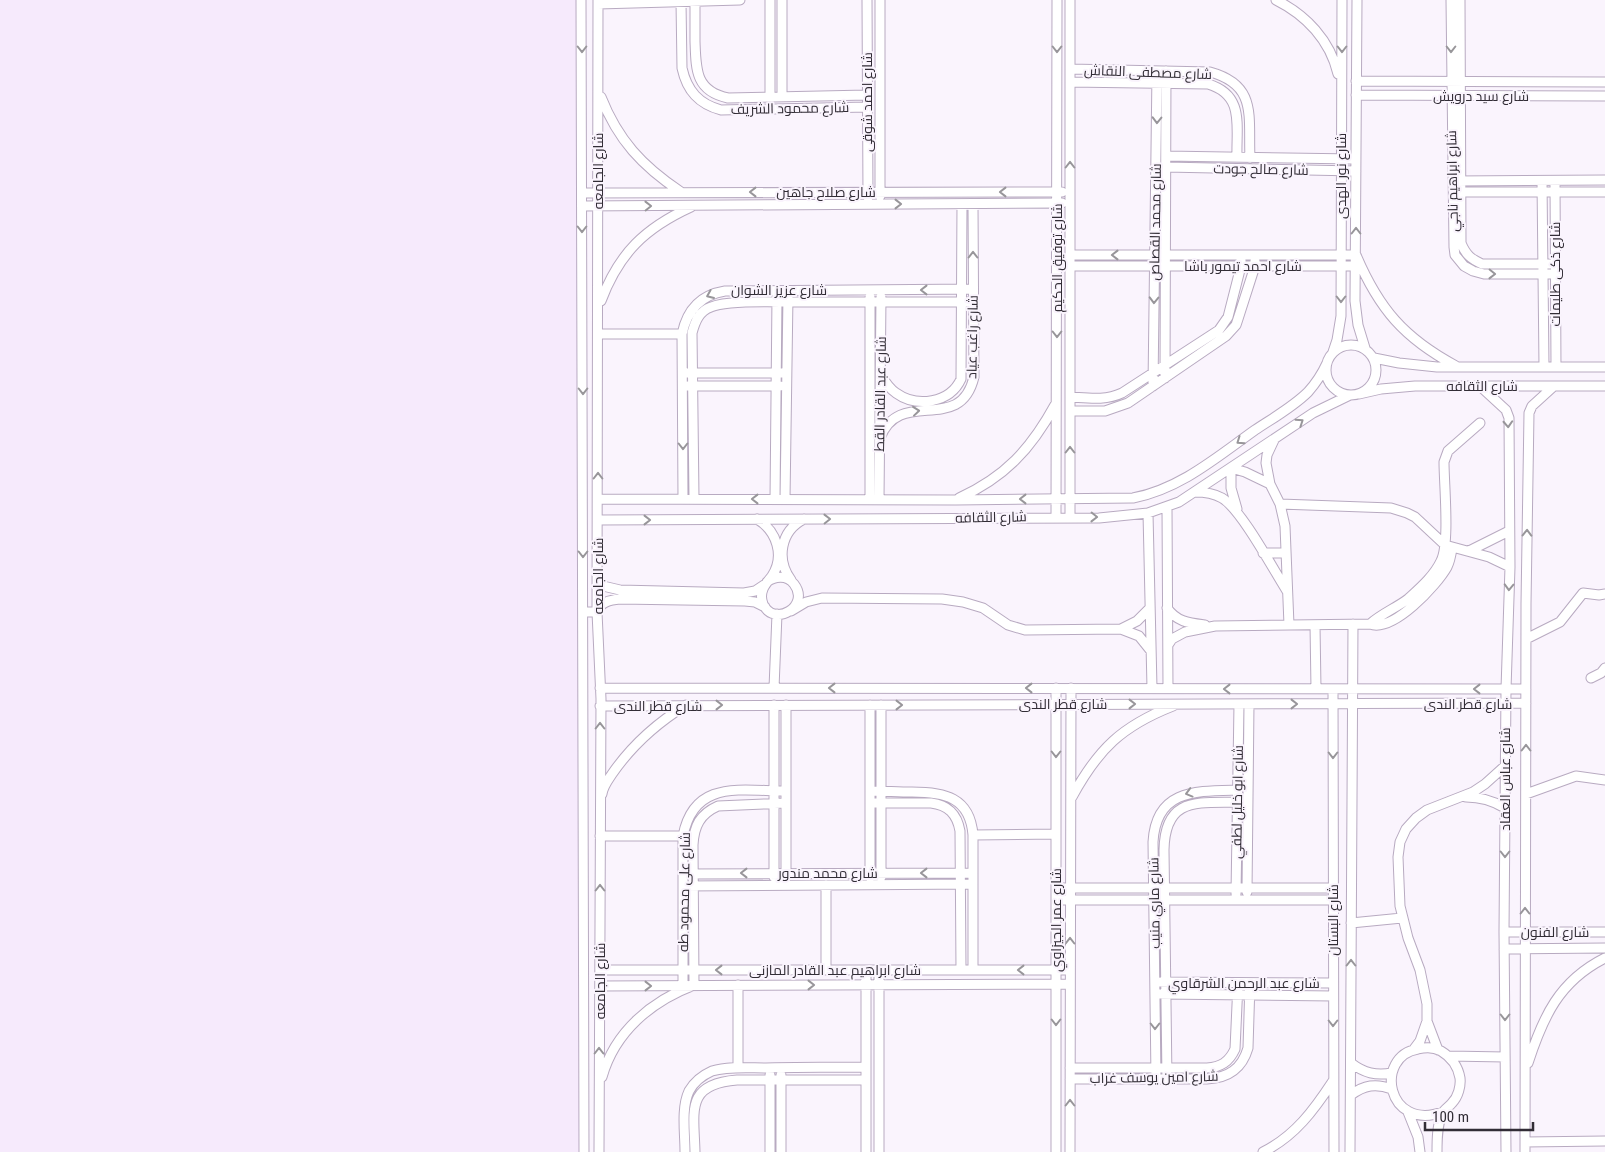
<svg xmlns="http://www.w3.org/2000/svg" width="1605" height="1152" viewBox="0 0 1605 1152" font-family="'Roboto Condensed',Cairo,sans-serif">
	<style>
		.built { fill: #f6eafc }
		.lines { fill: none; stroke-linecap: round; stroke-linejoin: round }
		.minor-casing { stroke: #b8aac1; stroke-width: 11 }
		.minor { stroke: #fff; stroke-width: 9 }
		.oneway { stroke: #98969a }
		.labels { text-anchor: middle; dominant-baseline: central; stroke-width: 4; stroke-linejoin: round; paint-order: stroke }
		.street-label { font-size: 14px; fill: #322d36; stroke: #faf4fd }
	</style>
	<rect width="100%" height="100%" fill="#faf4fd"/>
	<path class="built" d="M0 0H585L586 1152H0Z"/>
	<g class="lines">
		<g class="minor-casing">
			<path id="minor" d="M581 0 584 1152
				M598 0 597 612 601 699 599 1152
				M770 0V97
				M867 0 868 197
				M880 0V196
				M1276 0C1306 15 1330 40 1338 74
				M1357 0 1355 301 1358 325 1365 348
				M1451 0 1454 247 1455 255 1464 266 1473 271 1484 274H1555
				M1460 0 1461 243C1466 255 1471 259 1482 264H1555
				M695 1C695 14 695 28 695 41 696 69 695 91 728 98L867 95
				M681 2 682 68C687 91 699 104 721 110L867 107
				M598 4 740 0
				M1070 69 1210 72C1258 85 1248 117 1250 158
				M1356 81 1605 82
				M1070 82 1208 84C1245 95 1236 126 1237 157
				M1356 95 1605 96
				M601 97C618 140 642 166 681 192
				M782 97V0
				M1166 156 1356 159
				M1166 167 1356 171
				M1455 181 1605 180
				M1542 181 1544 367
				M1555 181 1556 367
				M1457 192H1605
				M582 193 1062 192
				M582 206 1062 203
				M1070 255H1356C1379 309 1404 338 1456 366
				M1070 266H1356
				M870 297V499
				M601 301C619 253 645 228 691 207
				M599 334H682
				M1326 370a25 25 0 1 1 50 0a25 25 0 1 1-50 0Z
				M1333 352 1337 340 1341 316 1342 0
				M1374 358 1399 363 1437 367H1605
				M687 373H782
				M881 375C885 382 890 389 896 393 917 408 950 403 961 379L962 204
				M1165 378 1166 71
				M688 386H780
				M1153 386 1157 71
				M1481 387 1506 410 1509 418 1510 567 1506 689 1504 932 1506 1152
				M1359 394 1381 389 1415 386H1605
				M1070 397C1088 398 1105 401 1122 393L1219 330 1228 317 1241 266V260
				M1070 411H1105L1128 403 1226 336 1236 325 1238 319 1255 266V261
				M880 438C900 386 960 436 974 377L973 204
				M1274 440 1267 455 1266 463 1270 484 1280 504 1285 526 1289 625
				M1195 492C1205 492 1213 493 1222 498 1241 509 1273 569 1287 591
				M694 498 692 333C695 322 699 311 711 307 727 300 772 302 791 302 852 302 912 302 973 302
				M959 498C1005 477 1031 449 1055 405
				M598 499 956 500 1133 498C1180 489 1217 457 1255 430 1273 418 1293 407 1308 392 1316 383 1322 374 1327 363
				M683 499 682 334C687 310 700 295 725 291L973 289
				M775 499 777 296
				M785 499 788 296
				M879 499 881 297
				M1280 504 1391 508 1407 513 1415 517 1445 545 1489 557 1510 567
				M1167 508 1168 688
				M1237 509 1231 488V468L1245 472 1270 484
				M1148 513 1152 688
				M1056 517 1057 0
				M1070 517V0
				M757 519C777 531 785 556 772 576 769 580 765 584 763 589 761 594 761 599 763 604 774 628 811 606 794 584 787 575 775 576 767 582
				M598 520 1099 518 1148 513 1179 502 1313 413 1350 395
				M1469 551 1509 531
				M1263 553H1286
				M791 580C776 560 780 531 804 519
				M598 581 603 586 620 590 744 593 755 591 764 585
				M1167 608C1177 622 1189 623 1205 625
				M791 611 806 602 822 598 942 599 963 602 983 608 1008 625 1025 630 1121 629 1139 636 1151 651
				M583 612H597C600 602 610 600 620 599L745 601 755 602 765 607
				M1370 624C1381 614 1396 608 1408 599 1420 588 1434 576 1441 561 1450 543 1444 485 1444 462L1448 451 1480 423
				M1315 625 1316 689
				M1121 629 1137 621 1150 608
				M1526 639 1560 622 1583 593 1599 595 1605 594
				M1168 645 1172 639 1185 632 1215 626 1370 624C1393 633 1437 585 1447 567 1450 561 1451 555 1452 548
				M1591 678 1601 673 1605 668
				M600 688 1526 689
				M774 688 777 614
				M1333 689 1334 1152
				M774 705V877
				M870 705V877
				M881 705V877
				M600 706 1526 703
				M870 791C884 791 898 792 912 792 944 792 970 797 973 835V970
				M602 794C603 786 608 780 612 774 632 745 657 723 686 705
				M1526 794 1576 776 1605 780
				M1072 797C1098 749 1122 726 1173 706
				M1466 797C1481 797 1492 800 1505 808
				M870 803H931C948 805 957 814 960 831L961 970
				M973 835 1056 834
				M600 836H683
				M683 874 973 873
				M786 877V705
				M826 885V970
				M683 886 973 884
				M1056 888H1333
				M1247 892 1249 704
				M1236 894 1239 704
				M1056 900H1333
				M1351 923 1402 918
				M1504 932H1605
				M1504 949 1605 948
				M600 970H1070
				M866 970V1152
				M879 970V1152
				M1161 982 1333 983
				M683 985V836C694 779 741 791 786 791
				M600 986 1070 984
				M1160 994 1333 996
				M1414 1049 1420 1041 1427 1021
				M1438 1050 1427 1021V1004L1420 970 1408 938 1400 906 1398 857 1400 842 1406 829 1416 818 1427 810 1473 792 1485 784 1505 766
				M1449 1056 1505 1057
				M1351 1063C1364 1073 1376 1076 1392 1073
				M1528 1063C1543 1017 1559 981 1605 958
				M738 1068V985
				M1070 1068H1207C1221 1067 1229 1062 1235 1049L1238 983
				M770 1075V1152
				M781 1075V1152
				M602 1077C615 1031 652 1001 694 985L693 845C694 826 700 814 718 806L786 803
				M1070 1079H1207C1228 1078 1242 1069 1248 1048L1250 983
				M1156 1079 1153 842C1156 789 1196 791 1238 790
				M1167 1079 1164 850C1165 797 1197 803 1237 802
				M1351 1095C1364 1085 1376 1083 1392 1089
				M1408 1112 1418 1137 1420 1152
				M1525 1142 1605 1141
				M685 1152C685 1133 681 1108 689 1091 694 1082 703 1075 712 1071 729 1066 749 1068 766 1068 799 1067 833 1067 866 1067
				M695 1152C694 1111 685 1084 737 1080H866
				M1056 1152V688
				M1070 1152 1071 688
				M1263 1152C1295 1136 1314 1110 1333 1081
				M1350 1152 1353 624
				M1437 1152C1437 1140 1437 1126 1442 1114 1444 1109 1449 1107 1452 1103 1458 1097 1461 1086 1460 1078 1458 1066 1451 1057 1441 1051 1434 1047 1426 1047 1418 1049 1374 1056 1386 1132 1443 1112
				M1525 1152 1526 604 1529 413 1532 406 1554 386"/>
		</g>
		<use href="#minor" class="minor"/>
	</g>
	<defs><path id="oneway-chevron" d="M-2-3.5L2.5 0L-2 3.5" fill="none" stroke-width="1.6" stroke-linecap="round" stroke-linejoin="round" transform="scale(1.25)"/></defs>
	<g class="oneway">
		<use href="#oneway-chevron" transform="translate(582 49) rotate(90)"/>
		<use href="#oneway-chevron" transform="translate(1057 49) rotate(90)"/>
		<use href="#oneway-chevron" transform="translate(1342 49) rotate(90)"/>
		<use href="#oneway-chevron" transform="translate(1451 49) rotate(90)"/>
		<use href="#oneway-chevron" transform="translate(1157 120) rotate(91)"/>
		<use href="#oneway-chevron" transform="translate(1070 165) rotate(-90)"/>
		<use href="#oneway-chevron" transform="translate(753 192) rotate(-180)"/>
		<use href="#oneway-chevron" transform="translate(1003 192) rotate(180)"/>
		<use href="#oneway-chevron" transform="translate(898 204)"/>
		<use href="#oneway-chevron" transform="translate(648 206) rotate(-1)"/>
		<use href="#oneway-chevron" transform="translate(582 229) rotate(90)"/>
		<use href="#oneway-chevron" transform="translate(1356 231) rotate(-90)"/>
		<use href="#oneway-chevron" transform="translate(973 255) rotate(-90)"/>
		<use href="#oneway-chevron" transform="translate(1115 255) rotate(-180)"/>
		<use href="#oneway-chevron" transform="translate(1492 274) rotate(1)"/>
		<use href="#oneway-chevron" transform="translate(924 290) rotate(180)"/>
		<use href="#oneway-chevron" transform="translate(710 295) rotate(157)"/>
		<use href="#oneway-chevron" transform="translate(1341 299) rotate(90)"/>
		<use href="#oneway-chevron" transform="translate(1154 300) rotate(91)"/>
		<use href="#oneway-chevron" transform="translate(1057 334) rotate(90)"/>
		<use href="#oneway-chevron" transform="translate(583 391) rotate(90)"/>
		<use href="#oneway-chevron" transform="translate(916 411) rotate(-6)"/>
		<use href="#oneway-chevron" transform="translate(1300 422) rotate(-34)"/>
		<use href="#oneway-chevron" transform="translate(1508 424) rotate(87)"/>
		<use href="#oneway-chevron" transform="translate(1240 441) rotate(145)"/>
		<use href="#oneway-chevron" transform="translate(683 446) rotate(90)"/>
		<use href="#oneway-chevron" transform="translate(1070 450) rotate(-90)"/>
		<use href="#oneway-chevron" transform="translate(598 476) rotate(-90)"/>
		<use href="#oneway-chevron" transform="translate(755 499) rotate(-180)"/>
		<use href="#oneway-chevron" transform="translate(1023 499) rotate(180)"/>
		<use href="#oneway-chevron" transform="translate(1094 517) rotate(1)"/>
		<use href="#oneway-chevron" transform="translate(827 519) rotate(-1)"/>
		<use href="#oneway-chevron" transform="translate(647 520)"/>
		<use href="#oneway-chevron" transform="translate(1527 533) rotate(-89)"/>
		<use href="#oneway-chevron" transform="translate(583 554) rotate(90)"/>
		<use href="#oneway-chevron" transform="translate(1509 587) rotate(92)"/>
		<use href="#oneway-chevron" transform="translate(832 688) rotate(-180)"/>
		<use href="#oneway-chevron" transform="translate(1029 688) rotate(-180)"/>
		<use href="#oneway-chevron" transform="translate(1227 689) rotate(-180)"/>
		<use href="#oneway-chevron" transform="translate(1477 689) rotate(-180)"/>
		<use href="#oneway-chevron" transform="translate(1132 704)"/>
		<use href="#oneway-chevron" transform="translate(1294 704)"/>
		<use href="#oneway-chevron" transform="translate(719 705)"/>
		<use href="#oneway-chevron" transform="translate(899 705)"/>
		<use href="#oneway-chevron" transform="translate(600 726) rotate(-90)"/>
		<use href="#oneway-chevron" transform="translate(1526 748) rotate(-90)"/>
		<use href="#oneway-chevron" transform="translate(1056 754) rotate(90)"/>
		<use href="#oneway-chevron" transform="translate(1333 755) rotate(90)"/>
		<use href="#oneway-chevron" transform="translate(1189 793) rotate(165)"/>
		<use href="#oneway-chevron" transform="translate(1505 854) rotate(90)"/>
		<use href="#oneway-chevron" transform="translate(744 873) rotate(180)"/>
		<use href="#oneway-chevron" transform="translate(924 873) rotate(180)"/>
		<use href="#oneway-chevron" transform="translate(600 888) rotate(-90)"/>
		<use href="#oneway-chevron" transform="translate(1525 911) rotate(-90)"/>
		<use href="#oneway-chevron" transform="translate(1070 941) rotate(-90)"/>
		<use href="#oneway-chevron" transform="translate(1351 963) rotate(-90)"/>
		<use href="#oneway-chevron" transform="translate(719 970) rotate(180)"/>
		<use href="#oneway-chevron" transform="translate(1021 970) rotate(-180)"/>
		<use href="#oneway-chevron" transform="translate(811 985)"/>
		<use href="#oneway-chevron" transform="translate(648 986)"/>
		<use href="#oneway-chevron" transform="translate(1505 1017) rotate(90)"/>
		<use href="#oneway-chevron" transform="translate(1056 1022) rotate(90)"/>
		<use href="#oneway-chevron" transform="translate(1333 1023) rotate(90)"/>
		<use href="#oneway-chevron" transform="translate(1155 1026) rotate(90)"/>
		<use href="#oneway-chevron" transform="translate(599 1051) rotate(-90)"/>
		<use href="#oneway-chevron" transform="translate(1070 1103) rotate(-90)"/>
	</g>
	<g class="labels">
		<g class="street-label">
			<text transform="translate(1148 72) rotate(2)">شارع مصطفى النقاش</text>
			<text x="1481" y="96">شارع سيد درويش</text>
			<text transform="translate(867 102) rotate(-90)">شارع احمد شوقى</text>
			<text transform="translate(790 108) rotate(-1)">شارع محمود الشريف</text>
			<text transform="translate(1261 169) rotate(1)">شارع صالح جودت</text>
			<text transform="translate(598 171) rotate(-90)">شارع الجامعه</text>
			<text transform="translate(1341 176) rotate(-90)">شارع نور الهدى</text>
			<text transform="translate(1452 181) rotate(-91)">شارع ابراهيم ناجي</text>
			<text x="826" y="192">شارع صلاح جاهين</text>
			<text transform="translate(1155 222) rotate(-89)">شارع محمد القصاص</text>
			<text transform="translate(1057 258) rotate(-90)">شارع توفيق الحكيم</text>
			<text x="1243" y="266">شارع احمد تيمور باشا</text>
			<text transform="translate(1555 274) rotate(-90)">شارع ذكى طليمات</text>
			<text x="779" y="290">شارع عزيز الشوان</text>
			<text transform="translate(972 337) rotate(-89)">شارع راغب عياد</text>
			<text x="1482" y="386">شارع الثقافه</text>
			<text transform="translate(880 394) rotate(-89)">شارع عبد القادر القط</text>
			<text transform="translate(991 517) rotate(-1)">شارع الثقافه</text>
			<text transform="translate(598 576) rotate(-90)">شارع الجامعه</text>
			<text x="1063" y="704">شارع قطر الندى</text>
			<text x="1468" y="704">شارع قطر الندى</text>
			<text x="658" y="706">شارع قطر الندى</text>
			<text transform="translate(1505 779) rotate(-90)">شارع عباس العقاد</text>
			<text transform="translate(1237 802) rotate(-89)">شارع ابو خليل لطفي</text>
			<text x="828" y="873">شارع محمد مندور</text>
			<text transform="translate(684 892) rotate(-89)">شارع على محمود طه</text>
			<text transform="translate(1154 903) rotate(-91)">شارع ماري منيب</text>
			<text transform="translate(1056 920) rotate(-90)">شارع عمر الجيزاوي</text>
			<text transform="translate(1333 920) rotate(-90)">شارع البستان</text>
			<text x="1555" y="932">شارع الفنون</text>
			<text x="835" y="970">شارع ابراهيم عبد القادر المازنى</text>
			<text transform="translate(600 981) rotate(-90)">شارع الجامعه</text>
			<text x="1244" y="983">شارع عبد الرحمن الشرقاوي</text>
			<text transform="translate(1154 1077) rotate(-1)">شارع امين يوسف غراب</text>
		</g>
	</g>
	<path d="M1425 1122v8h108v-8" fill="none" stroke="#322d36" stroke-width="2.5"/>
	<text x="1432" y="1122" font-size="15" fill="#322d36" stroke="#faf4fd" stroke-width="4" paint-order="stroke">100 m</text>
</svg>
